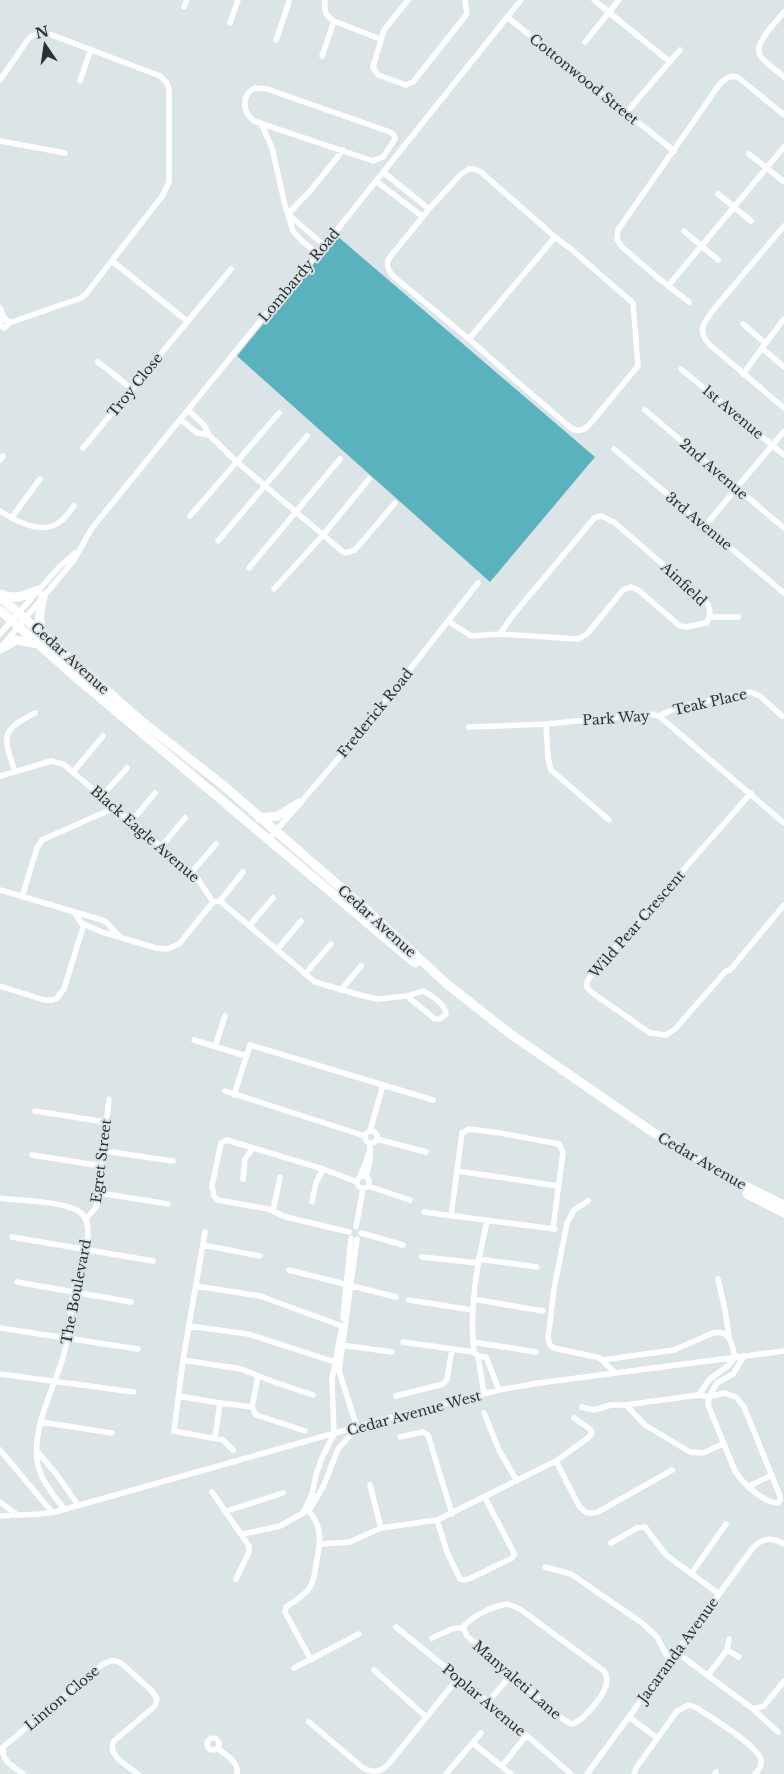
<svg xmlns="http://www.w3.org/2000/svg" width="784" height="1774" viewBox="0 0 784 1774" font-family="'Libre Baskerville',serif">
	<style>
		.forest { fill: #5bb2bf }
		.lines { fill: none; stroke-linecap: round; stroke-linejoin: round }
		.street { stroke: #fff; stroke-width: 5.5 }
		.secondary { stroke: #fff; stroke-width: 9 }
		.labels { text-anchor: middle; dominant-baseline: central; stroke-width: 4; stroke-linejoin: round; paint-order: stroke }
		.street-label { font-size: 14px; fill: #2e3132; stroke: #dbe4e6 }
	</style>
	<rect width="100%" height="100%" fill="#dbe4e6"/>
	<path class="forest" d="M336 235 595 457 490 582 237 356Z"/>
	<g class="lines">
		<path class="street" d="M325 0C324 11 325 15 334 21L380 39
			M408 0 384 30 373 67 378 75 406 85 413 82 467 14 465 0
			M594 0 670 62
			M184 7 187 0
			M784 12C777 21 753 44 760 55 765 64 777 70 784 77
			M507 17 674 151
			M230 23 238 0
			M276 40 289 2
			M585 42 619 0
			M322 56 334 21
			M0 80 29 38C37 32 43 32 52 35L160 76 167 83 169 90V182L163 195 86 294 81 298 9 323
			M80 81 91 49
			M255 88 267 89 390 132 394 135 395 139 383 157 373 161 254 121C242 112 241 95 255 88Z
			M626 113 680 50
			M261 123 272 148 285 205 293 231 302 241 318 254
			M0 141 65 153
			M749 154 783 181
			M469 169H474L481 172 555 237 572 250 633 303 638 366 589 425C583 431 578 432 571 428L514 379 469 339 393 276C388 270 385 264 390 257L429 209 461 174Z
			M383 172 429 209
			M376 181 423 217
			M718 194 751 221
			M288 214 311 190 343 150
			M289 215 325 246
			M784 226 714 309C704 322 696 331 710 345L784 408
			M684 231 718 260
			M112 261 187 321
			M668 286 784 147
			M689 302 658 278 622 247 617 239 618 230 719 85C725 79 730 74 739 78L784 115
			M0 308 4 318
			M784 319 762 348 784 367
			M0 321 6 319 9 323 4 328 0 325
			M743 324 765 343
			M469 339 555 237
			M98 362 132 389
			M681 369 784 455
			M743 374 762 348
			M188 410 204 425 209 435 237 462 342 551 346 553 355 550 395 503
			M645 410 784 528
			M180 419 197 433 209 435
			M83 448 231 269
			M614 449 784 593
			M0 460 3 456
			M0 511C17 522 44 536 61 521 66 517 70 511 74 506
			M190 516 279 413
			M12 517 40 479
			M705 526 784 431
			M218 541 307 436
			M249 568 340 459
			M274 589 323 535 369 479
			M710 617H738
			M448 621 471 636 500 634 578 639 587 634 623 590 631 587 638 590 680 626 686 627 706 623C711 617 711 609 707 603L614 522 601 516 594 518 591 522 513 615 500 634
			M0 634 60 566 75 553
			M3 645 74 560 92 528 114 501 261 320 304 271 521 0
			M659 716 678 707 750 692 760 696 782 716
			M546 724 548 758 551 770 609 820
			M469 727 546 724 650 714 659 716 784 823
			M15 772C3 736 0 731 35 713
			M73 772 103 736
			M0 776 51 761 63 764 196 876 213 902
			M751 793 591 975 587 982V987L591 992 650 1033 666 1035 675 1029 726 971 730 970 784 905
			M102 796 127 768
			M131 822 155 793
			M269 839 351 744 478 583
			M161 847 185 818
			M192 872 216 844
			M0 890 105 921 119 936
			M22 897 37 848 42 840 114 808
			M220 901 243 872
			M213 902 220 901 315 982 360 995 377 999 407 996 423 991C432 995 446 1005 446 1014L440 1019H435L407 996
			M75 913 81 923 102 932 156 948 167 949 179 944 213 902
			M249 926 273 898
			M277 950 301 921
			M305 974 331 944
			M0 986 44 1000H52L57 998 64 989 84 924
			M341 990 361 966
			M194 1040 246 1056
			M215 1047 225 1016
			M225 1091 365 1136
			M234 1095 250 1045 433 1100
			M35 1111 106 1122
			M365 1137a6 6 0 1 1 12 0a6 6 0 1 1-12 0Z
			M370 1131 383 1085
			M377 1139 426 1152
			M104 1151 173 1161
			M32 1155 102 1166
			M457 1171 559 1186
			M357 1182a6 6 0 1 1 12 0a6 6 0 1 1-12 0Z
			M360 1177 369 1153
			M366 1177 370 1161V1143
			M243 1179 245 1159 253 1148
			M368 1186 410 1200
			M99 1193 168 1204
			M0 1198C20 1201 68 1201 81 1213 99 1229 77 1274 73 1293 70 1313 70 1334 64 1354 55 1388 33 1422 37 1460 39 1479 54 1495 64 1509
			M588 1201 574 1210 567 1223 554 1289 548 1338 550 1345 554 1348 600 1358 615 1373
			M312 1202 316 1183 323 1169
			M273 1211 280 1177
			M424 1212 555 1229
			M451 1216 462 1133 469 1129 500 1133 559 1144 563 1152 553 1229
			M86 1219 96 1207 99 1193 109 1099
			M356 1227 363 1189
			M205 1232 183 1360 241 1369 274 1382 313 1395
			M349 1232 286 1217 268 1209 218 1200 214 1196 212 1186 221 1143 227 1140 323 1169 357 1182
			M361 1233 403 1245
			M12 1237 153 1261
			M203 1245 260 1256
			M422 1257 478 1263
			M478 1259 537 1267
			M289 1270 396 1297
			M718 1279 725 1310 729 1337
			M17 1282 131 1302
			M196 1286 260 1296 342 1326
			M473 1299 543 1311
			M409 1300 472 1310
			M343 1318 351 1238
			M189 1326 248 1334 338 1363
			M0 1328 138 1349
			M403 1342 474 1352
			M473 1342 536 1352
			M341 1345 392 1352
			M478 1356 486 1357 499 1390
			M183 1360 174 1431 223 1440 233 1450
			M602 1360 674 1350 713 1333C730 1330 732 1343 735 1357L729 1365 710 1379 698 1395
			M0 1374 134 1392
			M258 1376 252 1407 256 1415 305 1431
			M724 1393 736 1397 744 1407 780 1496V1500L778 1503C763 1502 743 1484 735 1471L708 1405 709 1397Z
			M484 1394 478 1356 474 1352C469 1308 477 1265 487 1221
			M178 1396 220 1403 252 1407
			M396 1396 443 1384 447 1379 452 1349
			M582 1407 594 1410 611 1405H626
			M484 1413 499 1450 517 1481
			M41 1422 112 1433
			M400 1437 423 1432 428 1435 452 1514
			M215 1438 220 1403
			M723 1444 703 1453 690 1452 645 1425 626 1405 698 1395 709 1397 717 1383 733 1374 744 1356
			M0 1450 52 1512
			M37 1451 57 1475 78 1505
			M556 1461 579 1506C585 1513 589 1515 598 1512L672 1470
			M370 1485 381 1528
			M749 1486 772 1475
			M212 1492 249 1546V1552L236 1579
			M0 1502 16 1514
			M307 1510C324 1525 320 1545 316 1565 315 1572 314 1581 310 1587 305 1596 294 1601 286 1607L285 1612 311 1660
			M227 1511 283 1493
			M303 1513 312 1494 316 1475 322 1458 334 1434 332 1379 342 1327
			M0 1516 40 1514 55 1512 374 1422 499 1390 539 1383 784 1351
			M437 1520 447 1552 460 1579 465 1580 471 1578 512 1558 514 1555 513 1551 485 1498
			M243 1534 280 1526 310 1509 324 1485 338 1449 357 1427 339 1371 357 1239
			M611 1543 637 1528 645 1527 666 1555 719 1594
			M320 1544 350 1542 381 1528 437 1520 556 1461 589 1437 592 1433 590 1429 574 1418
			M545 1567 571 1574 642 1623 657 1637 670 1662
			M691 1574 726 1524
			M507 1604 516 1607 524 1612 604 1671C606 1674 607 1678 607 1682 605 1695 583 1722 571 1724L564 1720 467 1636 463 1627C472 1616 493 1606 507 1604Z
			M396 1627 488 1702 571 1774
			M432 1638 452 1629 463 1627
			M729 1639 727 1650 739 1657
			M676 1652 753 1709 764 1706 784 1681
			M294 1668 359 1634
			M374 1670 426 1717
			M708 1675 727 1650
			M488 1702 511 1675
			M753 1709 778 1732
			M629 1717 657 1738
			M309 1722 363 1768C372 1773 379 1772 387 1766L458 1678
			M207 1744a6 6 0 1 1 12 0a6 6 0 1 1-12 0Z
			M473 1743 511 1774
			M217 1748C226 1755 239 1762 237 1774
			M502 1766 526 1736
			M23 1774C14 1767 0 1760 3 1747L102 1665C109 1661 113 1659 121 1663L152 1691 157 1699 155 1706 114 1741C106 1755 128 1766 138 1774
			M446 1774 481 1733
			M587 1774 752 1549C762 1538 771 1536 784 1544
			M634 1774 636 1768 677 1711 689 1705 697 1708C712 1718 757 1745 761 1760 762 1766 759 1770 755 1774
			M715 1774 716 1772"/>
		<path class="secondary" d="M0 594C15 600 25 596 38 590
			M0 597 139 719 224 786 369 912 448 985 509 1033 651 1131 735 1181 784 1205
			M0 610 72 674 415 963
			M42 633C38 620 40 609 43 596
			M0 649 16 640 39 644
			M259 818 278 816 299 803
			M747 1194 784 1213"/>
	</g>
	<g class="labels">
		<g class="street-label">
			<text transform="translate(584 79) rotate(39)">Cottonwood Street</text>
			<text transform="translate(299 275) rotate(-50)">Lombardy Road</text>
			<text transform="translate(135 385) rotate(-51)">Troy Close</text>
			<text transform="translate(733 412) rotate(40)">1st Avenue</text>
			<text transform="translate(714 469) rotate(41)">2nd Avenue</text>
			<text transform="translate(699 521) rotate(40)">3rd Avenue</text>
			<text transform="translate(684 584) rotate(43)">Ainfield</text>
			<text transform="translate(70 658) rotate(42)">Cedar Avenue</text>
			<text transform="translate(710 702) rotate(-13)">Teak Place</text>
			<text transform="translate(375 713) rotate(-51)">Frederick Road</text>
			<text transform="translate(616 718) rotate(-4)">Park Way</text>
			<text transform="translate(145 834) rotate(41)">Black Eagle Avenue</text>
			<text transform="translate(377 921) rotate(42)">Cedar Avenue</text>
			<text transform="translate(637 924) rotate(-49)">Wild Pear Crescent</text>
			<text transform="translate(101 1161) rotate(-83)">Egret Street</text>
			<text transform="translate(702 1161) rotate(30)">Cedar Avenue</text>
			<text transform="translate(76 1292) rotate(-79)">The Boulevard</text>
			<text transform="translate(414 1413) rotate(-15)">Cedar Avenue West</text>
			<text transform="translate(678 1650) rotate(-54)">Jacaranda Avenue</text>
			<text transform="translate(517 1680) rotate(41)">Manyaleti Lane</text>
			<text transform="translate(62 1698) rotate(-40)">Linton Close</text>
			<text transform="translate(484 1700) rotate(40)">Poplar Avenue</text>
		</g>
	</g>
	<g transform="translate(45 45) rotate(347)" stroke="#dbe4e6" stroke-width="4" paint-order="stroke">
	<path d="M0-4L9 19L0 12L-9 19Z" fill="#2e3132"/>
	<text y="-8" font-size="14" font-weight="bold" text-anchor="middle" fill="#2e3132">N</text>
	</g>
</svg>
